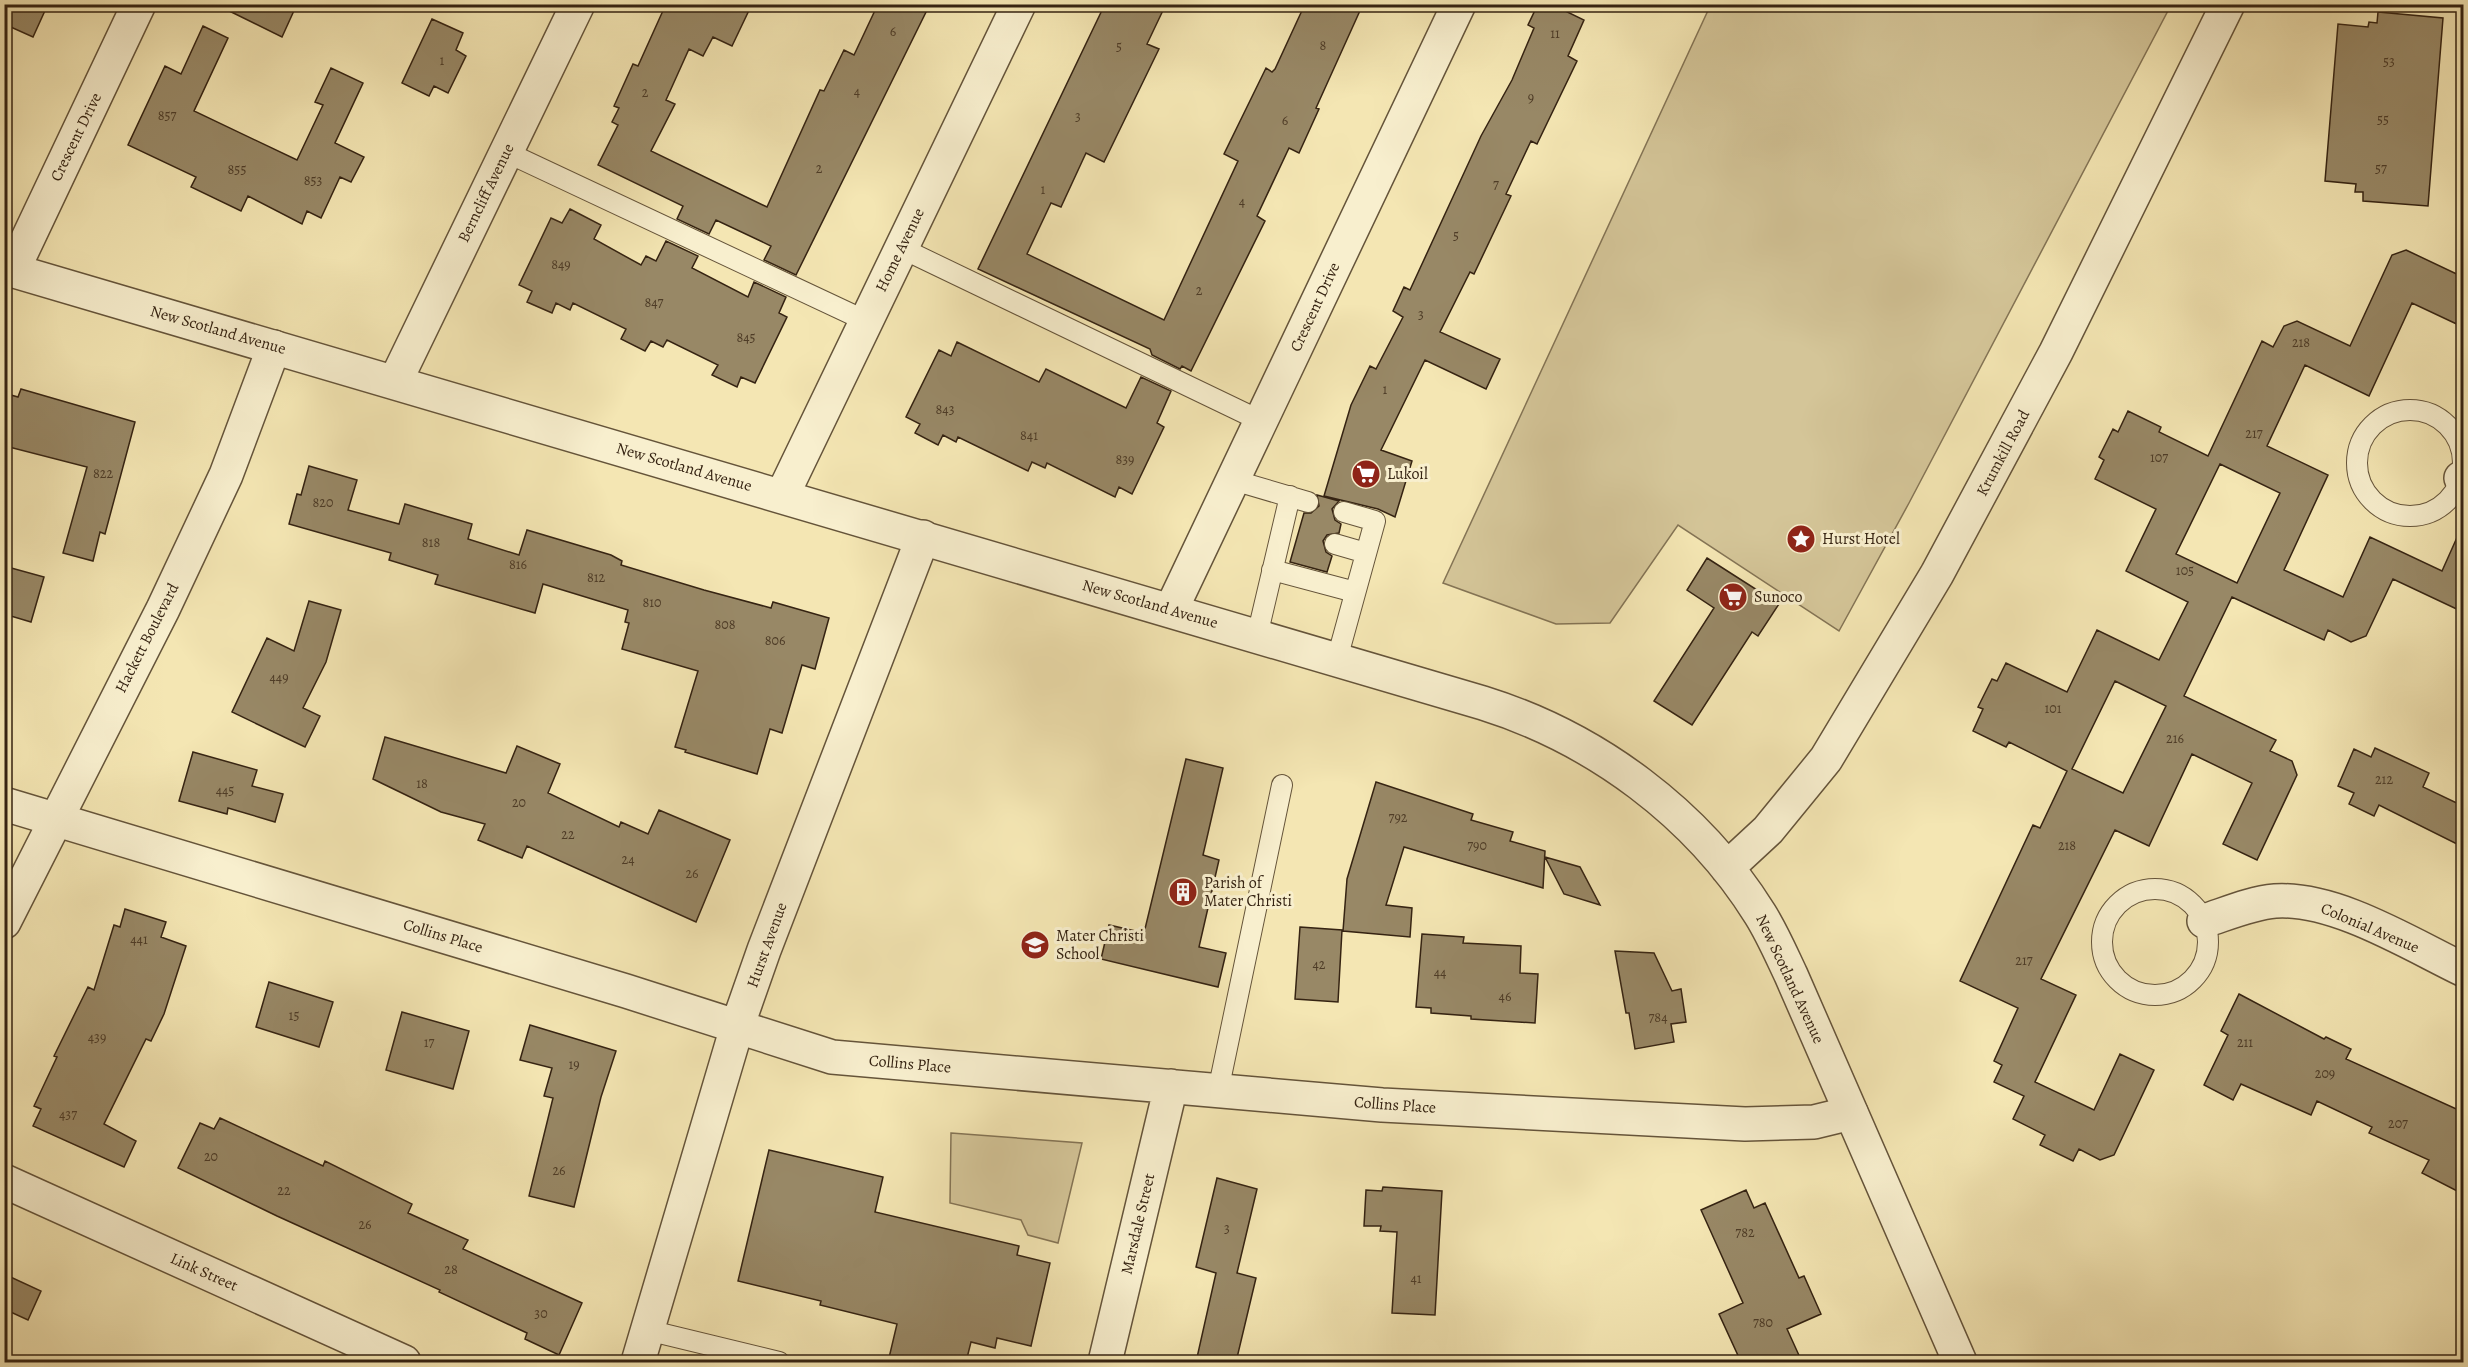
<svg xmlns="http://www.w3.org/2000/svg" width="2468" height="1367" viewBox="0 0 2468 1367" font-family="Alegreya,serif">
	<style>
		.green { fill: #d4c598; stroke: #847455; stroke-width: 1.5 }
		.building { fill: #988866; stroke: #352312; stroke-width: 1.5; fill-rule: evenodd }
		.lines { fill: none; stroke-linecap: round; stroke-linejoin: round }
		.service-casing { stroke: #65543a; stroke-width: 22 }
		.minor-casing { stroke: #65543a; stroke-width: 36 }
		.tertiary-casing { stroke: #65543a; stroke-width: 36 }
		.service { stroke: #f8efce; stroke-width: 20 }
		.minor { stroke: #f8efce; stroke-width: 33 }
		.tertiary { stroke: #f8efce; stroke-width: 33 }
		.labels { text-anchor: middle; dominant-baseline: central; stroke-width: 6; stroke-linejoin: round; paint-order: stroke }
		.number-label { font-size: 14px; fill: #4e3c27 }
		.street-label { font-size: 16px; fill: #352312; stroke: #f8efce }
		.poi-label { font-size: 16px; fill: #352312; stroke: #f8efce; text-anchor: start }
	</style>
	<rect width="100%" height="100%" fill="#f4e6b3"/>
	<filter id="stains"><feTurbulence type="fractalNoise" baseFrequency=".00333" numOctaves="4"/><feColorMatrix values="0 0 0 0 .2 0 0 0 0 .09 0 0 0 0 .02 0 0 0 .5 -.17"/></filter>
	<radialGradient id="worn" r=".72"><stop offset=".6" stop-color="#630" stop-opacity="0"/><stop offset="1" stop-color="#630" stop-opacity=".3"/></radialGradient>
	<path class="green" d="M1711 4 2171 5 1909 503 1839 631 1678 525 1610 623 1556 624 1443 583Z
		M951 1133 1082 1143 1058 1243 1028 1235 1021 1220 950 1203Z"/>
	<path class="building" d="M4 4H48L33 37 4 24Z
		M215 4H297L282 37Z
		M666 4H752L732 46 713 37 703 56 689 49 666 100 675 104 651 151 767 207 820 90 824 91 844 50 854 55 878 4H930L796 275 764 260 771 246 716 220 709 234 677 219 683 206 598 165 618 125 612 122 619 108 614 106 633 64 638 66Z
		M1105 4H1166L1147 44 1159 49 1104 162 1086 153 1061 207 1051 203 1027 254 1164 320 1238 161 1224 154 1266 68 1272 72 1275 69 1305 4H1363L1316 108 1319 109 1299 153 1289 148 1257 216 1265 221 1191 371 1182 366 1180 369 1152 355 1150 349 978 269Z
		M1538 4H1551L1584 20 1568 56 1577 61 1537 144 1531 141 1506 194 1511 196 1474 274 1470 272 1440 332 1500 359 1486 389 1425 360 1381 450 1412 461 1395 517 1378 509 1324 496 1351 405 1370 366 1376 369 1403 317 1393 311 1404 287 1410 290 1481 136 1512 80 1534 28 1528 25Z
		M2378 12 2443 18 2428 206 2363 201V192H2355L2356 184 2325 181 2338 24 2368 27 2369 22 2377 23Z
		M432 19 463 33 456 50 466 56 448 93 434 86 429 96 402 83Z
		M203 26 228 38 194 111 297 160 323 105 315 102 331 68 363 83 335 143 364 157 351 182 340 177 321 218 307 211 302 224 248 196 241 211 191 187 196 177 128 145 165 66 181 74Z
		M570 209 601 225 594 239 641 265 646 256 656 261 666 241 698 256 692 268 748 297 754 282 786 297 779 313 787 317 755 383 741 377 737 387 712 375 718 365 667 340 663 347 651 341 645 351 621 339 626 329 573 303 570 310 556 303 552 313 527 302 532 291 519 285 551 218 562 223Z
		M2406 250 2463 277V327L2412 303 2369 396 2305 365 2267 446 2328 475 2284 570 2343 597 2370 537 2442 571 2463 524V612L2393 579 2366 636 2351 642 2328 630 2324 640 2232 597 2184 696 2276 740 2270 751 2292 761 2297 775 2257 860 2223 844 2252 783 2192 754 2149 846 2115 830 2041 979 2076 995 2035 1082 2094 1110 2120 1054 2154 1070 2114 1155 2100 1160 2079 1149 2073 1161 2040 1145 2045 1135 2013 1119 2024 1096 1994 1082 2002 1065 1994 1061 2018 1008 1960 981 2033 825 2040 828 2067 771 2009 742 2006 747 1973 731 1983 709 1978 707 1992 679 1997 681 2006 663 2067 692 2097 630 2159 660 2188 602 2126 571 2156 509 2095 479 2104 460 2099 457 2113 429 2118 432 2128 411 2161 427 2159 432 2208 456 2262 341 2273 347 2284 326 2297 321 2350 346 2392 255ZM2220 464 2280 493 2237 583 2176 554ZM2115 681 2166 706 2123 793 2072 769Z
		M957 342 1039 382 1046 369 1126 408 1141 377 1171 391 1157 423 1164 427 1132 494 1119 487 1115 497 1047 463 1045 468 1032 462 1028 471 958 437 956 442 943 435 938 445 915 433 920 424 906 417 939 350 951 356Z
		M21 389 135 422 105 534 100 532 93 561 63 553 87 467 9 447 10 444 4 442V393L18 397Z
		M309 466 357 480 348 510 399 524 405 504 472 524 468 539 519 555 527 530 611 555 622 561 621 565 704 590 771 608 773 602 829 618 815 669 802 665 782 733 770 729 757 774 685 752 686 750 675 747 698 671 622 649 629 623 625 622 628 610 543 584 535 613 435 584 438 575 389 560 391 553 289 524 297 494 301 495Z
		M1317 495 1339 501 1332 509 1335 520 1341 524 1339 533 1327 535 1323 541 1326 552 1332 556 1327 572 1290 562 1304 513H1311L1319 506Z
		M1707 558 1779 604 1758 636 1752 632 1692 725 1654 701 1714 608 1687 590Z
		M4 566 44 577 31 622 4 614Z
		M309 601 341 610 326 662 303 708 320 716 305 747 232 712 267 638 294 651Z
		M385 737 506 773 517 746 560 764 548 793 619 827 621 822 648 834 659 810 730 840 696 922 527 846 522 858 478 840 485 824 441 812 373 779Z
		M2375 748 2429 773 2423 787 2463 806V847L2379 805 2374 816 2349 804 2354 793 2338 786 2354 749 2371 757Z
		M193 752 257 770 252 786 283 794 275 822 228 808 227 814 179 801Z
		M1186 759 1223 768 1203 855 1219 860 1199 947 1226 953 1218 987 1101 959 1109 925 1144 933Z
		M1376 782 1473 814 1471 820 1513 832 1510 841 1545 851 1543 888 1404 847 1386 905 1412 908 1410 937 1343 931 1347 879Z
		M1545 857 1580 867 1600 905 1564 894Z
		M125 909 166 922 161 937 186 946 164 1014 151 1041 146 1039 104 1124 136 1141 124 1167 33 1126 41 1109 34 1106 57 1057 54 1056 88 987 94 990 114 925 120 927Z
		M1300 927 1342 930 1338 1002 1295 999Z
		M1422 934 1464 937 1463 943 1521 946 1520 973 1538 974 1535 1023 1471 1019V1016L1431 1013V1008L1416 1007Z
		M1615 951 1654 953 1672 991 1681 989 1686 1022 1671 1024 1674 1042 1635 1049 1629 1013H1626Z
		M269 982 333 1002 319 1047 256 1027Z
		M2239 994 2324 1039 2326 1037 2351 1049 2346 1059 2463 1112V1194L2422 1173 2429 1160 2369 1133 2372 1127 2317 1101 2311 1115 2241 1084 2233 1100 2204 1085 2228 1035 2221 1031Z
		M402 1012 469 1031 453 1089 386 1070Z
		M530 1025 616 1051 601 1097 574 1207 529 1196 553 1098 544 1096 552 1068 520 1060Z
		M220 1118 323 1166 325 1161 412 1204 408 1213 468 1240 463 1249 582 1303 559 1355 525 1339 527 1333 439 1292 440 1290 277 1216 178 1168 200 1123 214 1129Z
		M769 1150 883 1177 875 1212 1019 1246 1017 1255 1050 1263 1031 1346 997 1338 995 1348 971 1342 966 1362H888L897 1324 820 1305 821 1301 738 1281Z
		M1217 1178 1257 1189 1237 1273 1256 1278 1236 1362H1196L1216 1273 1196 1267Z
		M1383 1187 1442 1191 1435 1315 1392 1313 1397 1232 1380 1231 1381 1226H1364L1366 1190 1382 1191Z
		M1746 1190 1754 1208 1765 1203 1799 1278 1804 1276 1821 1314 1787 1329 1802 1362H1741L1719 1314 1743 1303 1701 1210Z
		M4 1274 41 1291 28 1320 4 1309Z"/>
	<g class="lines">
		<g class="service-casing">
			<path id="service" d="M506 152 866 321
				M901 248 1261 421
				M2357 463a53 53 0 1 1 106 0a53 53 0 1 1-106 0Z
				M1233 480 1308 502
				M1335 544 1366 553
				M1272 570 1355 592
				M1257 636 1290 496
				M1337 659 1375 521 1344 512
				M2102 942a53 53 0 1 1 106 0a53 53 0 1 1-106 0Z
				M1218 1091 1282 785
				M647 1330 779 1362"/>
		</g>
		<g class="minor-casing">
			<path id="minor" d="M13 270 139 4
				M395 382 578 4
				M2461 478 2464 479
				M782 496 1019 4
				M1171 610 1459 4
				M4 804 626 991 832 1057 1382 1105 1745 1124 1814 1122 1851 1113
				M2204 921C2226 914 2251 903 2275 901 2335 897 2410 944 2464 970
				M4 922 163 609 226 475 274 347
				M4 1181 404 1362
				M638 1362 737 1027 764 950 923 537
				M1105 1362 1171 1086"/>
		</g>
		<g class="tertiary-casing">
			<path id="tertiary" d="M4 268 1483 703C1595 738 1697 813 1760 914 1772 933 1781 954 1791 975L1960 1362
				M1727 868 1768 830 1826 759 1937 574 2056 352 2228 4"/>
		</g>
		<use href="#service" class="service"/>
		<use href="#minor" class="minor"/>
		<use href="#tertiary" class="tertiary"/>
	</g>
	<defs>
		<g id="supermarket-disc" transform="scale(1.5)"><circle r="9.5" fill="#8f2418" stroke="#f8efce"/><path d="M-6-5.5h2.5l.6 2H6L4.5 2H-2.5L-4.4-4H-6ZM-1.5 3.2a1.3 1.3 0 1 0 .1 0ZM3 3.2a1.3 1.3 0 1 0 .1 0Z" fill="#fff"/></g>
		<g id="sight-disc" transform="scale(1.5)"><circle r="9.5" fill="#8f2418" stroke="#f8efce"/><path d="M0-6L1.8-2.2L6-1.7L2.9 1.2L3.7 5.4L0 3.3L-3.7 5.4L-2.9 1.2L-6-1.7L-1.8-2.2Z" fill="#fff"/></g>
		<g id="building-disc" transform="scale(1.5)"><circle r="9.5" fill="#8f2418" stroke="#f8efce"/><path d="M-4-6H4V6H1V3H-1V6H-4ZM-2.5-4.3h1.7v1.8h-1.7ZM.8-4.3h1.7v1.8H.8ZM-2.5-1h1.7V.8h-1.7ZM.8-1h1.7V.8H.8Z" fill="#fff"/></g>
		<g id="school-disc" transform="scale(1.5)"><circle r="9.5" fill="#8f2418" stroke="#f8efce"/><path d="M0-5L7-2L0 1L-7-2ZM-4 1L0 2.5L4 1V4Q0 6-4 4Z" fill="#fff"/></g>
	</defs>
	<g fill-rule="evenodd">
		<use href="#supermarket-disc" x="1366" y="474"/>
		<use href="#sight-disc" x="1801" y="539"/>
		<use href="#supermarket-disc" x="1733" y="597"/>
		<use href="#building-disc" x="1183" y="892"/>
		<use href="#school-disc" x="1035" y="945"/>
	</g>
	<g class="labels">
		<g class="number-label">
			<text x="893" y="31">6</text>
			<text x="1555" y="33">11</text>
			<text x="1323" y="45">8</text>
			<text x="1119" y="46">5</text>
			<text x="442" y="60">1</text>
			<text x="2389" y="61">53</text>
			<text x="857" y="91">4</text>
			<text x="645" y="92">2</text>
			<text x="1531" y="97">9</text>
			<text x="167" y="115">857</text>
			<text x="1078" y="116">3</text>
			<text x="2383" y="119">55</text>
			<text x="1285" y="120">6</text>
			<text x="819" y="168">2</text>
			<text x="2381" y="168">57</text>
			<text x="237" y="169">855</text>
			<text x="313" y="180">853</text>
			<text x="1496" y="184">7</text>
			<text x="1043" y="189">1</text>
			<text x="1242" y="201">4</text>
			<text x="1456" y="235">5</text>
			<text x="561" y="264">849</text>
			<text x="1199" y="290">2</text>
			<text x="654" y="302">847</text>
			<text x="1421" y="314">3</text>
			<text x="746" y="337">845</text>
			<text x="2301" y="342">218</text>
			<text x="1385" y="389">1</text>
			<text x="945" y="409">843</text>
			<text x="2254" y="433">217</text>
			<text x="1029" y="435">841</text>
			<text x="2159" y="457">107</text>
			<text x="1125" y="459">839</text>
			<text x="103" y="473">822</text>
			<text x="323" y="502">820</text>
			<text x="431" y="542">818</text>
			<text x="518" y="564">816</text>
			<text x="2185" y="570">105</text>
			<text x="596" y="577">812</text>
			<text x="652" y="602">810</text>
			<text x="725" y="624">808</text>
			<text x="775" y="640">806</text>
			<text x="279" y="677">449</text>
			<text x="2053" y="708">101</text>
			<text x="2175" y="738">216</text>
			<text x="2384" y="779">212</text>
			<text x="422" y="783">18</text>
			<text x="225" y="790">445</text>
			<text x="519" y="802">20</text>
			<text x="1398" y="817">792</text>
			<text x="568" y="834">22</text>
			<text x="1477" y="845">790</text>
			<text x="2067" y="845">218</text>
			<text x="628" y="859">24</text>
			<text x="692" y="873">26</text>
			<text x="139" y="939">441</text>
			<text x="2024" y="960">217</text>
			<text x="1319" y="964">42</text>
			<text x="1440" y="972">44</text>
			<text x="1505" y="996">46</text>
			<text x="294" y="1015">15</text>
			<text x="1658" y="1017">784</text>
			<text x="97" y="1037">439</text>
			<text x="429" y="1042">17</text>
			<text x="2245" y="1042">211</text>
			<text x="574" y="1064">19</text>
			<text x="2325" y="1073">209</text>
			<text x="68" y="1114">437</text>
			<text x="2398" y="1123">207</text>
			<text x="211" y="1156">20</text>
			<text x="559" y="1170">26</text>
			<text x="284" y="1190">22</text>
			<text x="365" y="1224">26</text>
			<text x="1227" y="1228">3</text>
			<text x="1745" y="1232">782</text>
			<text x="451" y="1269">28</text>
			<text x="1416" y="1278">41</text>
			<text x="541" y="1313">30</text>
			<text x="1763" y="1322">780</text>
		</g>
		<g class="street-label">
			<text transform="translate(76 137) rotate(-64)">Crescent Drive</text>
			<text transform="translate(486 193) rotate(-64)">Berncliff Avenue</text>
			<text transform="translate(900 250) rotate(-64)">Home Avenue</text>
			<text transform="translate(1315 307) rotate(-65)">Crescent Drive</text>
			<text transform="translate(218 330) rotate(16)">New Scotland Avenue</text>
			<text transform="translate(2003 453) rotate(-62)">Krumkill Road</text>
			<text transform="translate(684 467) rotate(16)">New Scotland Avenue</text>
			<text transform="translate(1150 604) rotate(16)">New Scotland Avenue</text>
			<text transform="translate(147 638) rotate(-63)">Hackett Boulevard</text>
			<text transform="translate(2370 928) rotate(23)">Colonial Avenue</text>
			<text transform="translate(443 936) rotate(17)">Collins Place</text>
			<text transform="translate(767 945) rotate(-70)">Hurst Avenue</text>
			<text transform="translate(1790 979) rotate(65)">New Scotland Avenue</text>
			<text transform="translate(910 1064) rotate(5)">Collins Place</text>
			<text transform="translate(1395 1105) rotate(4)">Collins Place</text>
			<text transform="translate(1138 1224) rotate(-77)">Marsdale Street</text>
			<text transform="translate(204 1272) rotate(24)">Link Street</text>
		</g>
		<g class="poi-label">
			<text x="1387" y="474">Lukoil</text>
			<text x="1822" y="539">Hurst Hotel</text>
			<text x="1754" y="597">Sunoco</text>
			<text x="1204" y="883">Parish of<tspan x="1204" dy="18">Mater Christi</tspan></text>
			<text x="1056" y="936">Mater Christi<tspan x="1056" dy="18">School</tspan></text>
		</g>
	</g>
	<rect width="2468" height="1367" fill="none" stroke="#f4e6b3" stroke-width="24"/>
	<rect x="6" y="6" width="2456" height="1355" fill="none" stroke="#352312" stroke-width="3"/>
	<rect x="12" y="12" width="2444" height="1343" fill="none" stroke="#352312" stroke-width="1.5"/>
	<rect width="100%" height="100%" filter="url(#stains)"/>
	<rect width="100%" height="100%" fill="url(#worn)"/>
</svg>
